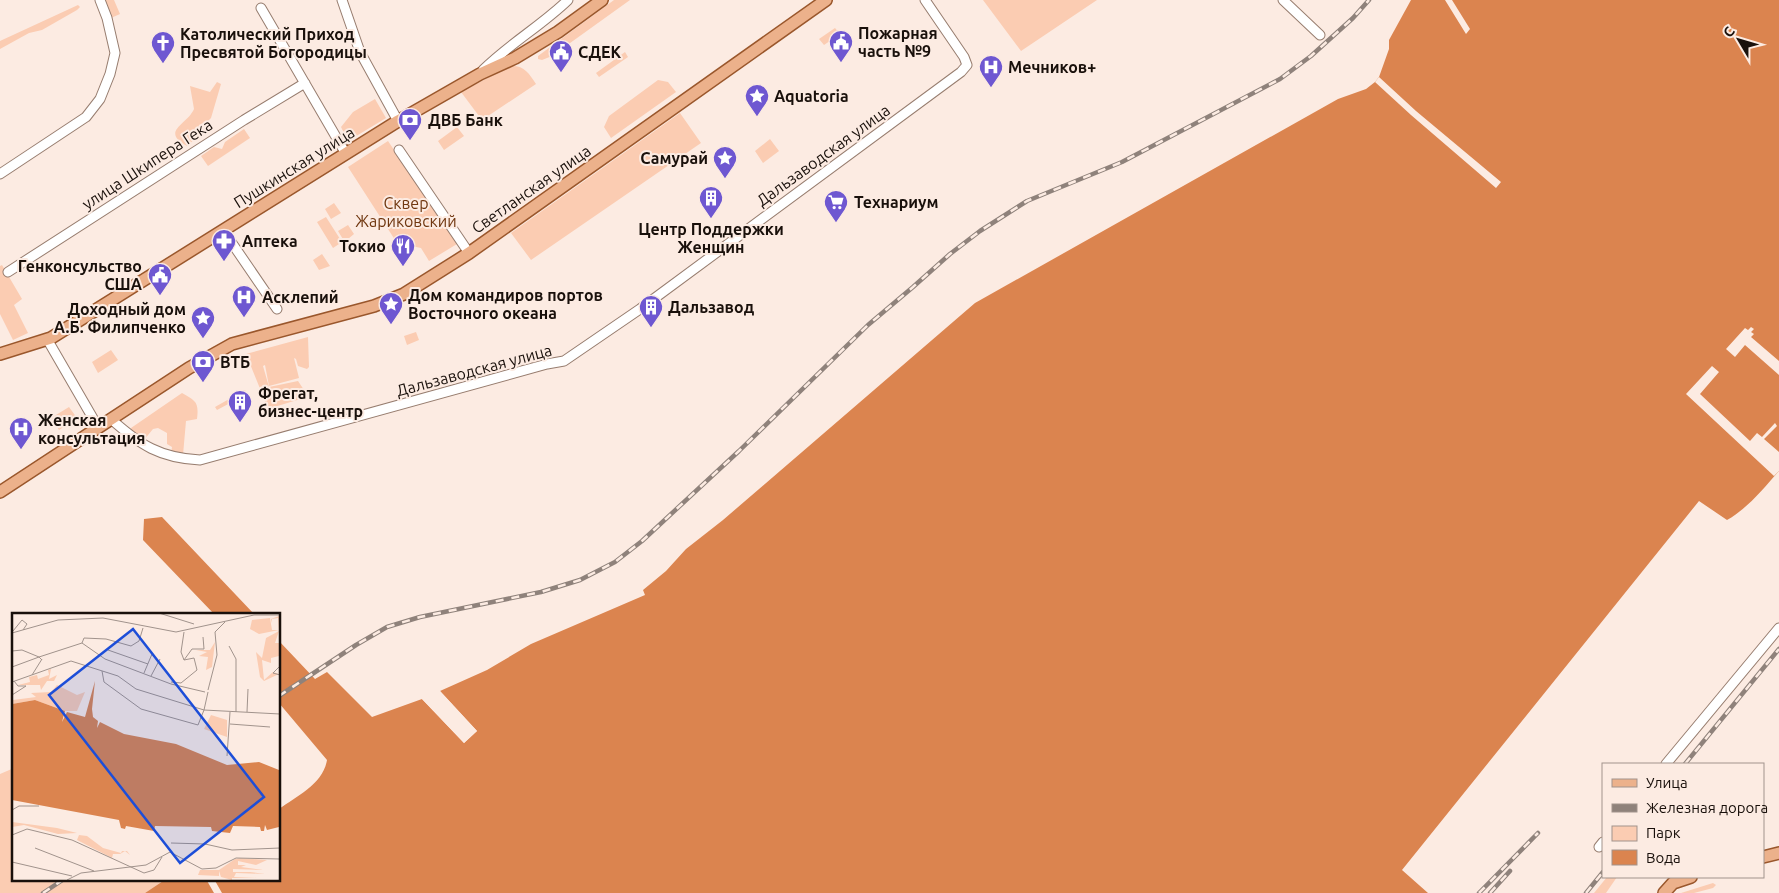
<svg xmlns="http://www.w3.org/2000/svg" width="1779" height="893" viewBox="0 0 1779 893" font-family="Ubuntu,sans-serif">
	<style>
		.green { fill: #fbccb2 }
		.water { fill: #db844f }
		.pier { fill: #fcebe2 }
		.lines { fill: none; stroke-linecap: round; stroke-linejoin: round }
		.minor-casing { stroke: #977d6f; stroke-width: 11 }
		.major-casing { stroke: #9a572c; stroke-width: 14 }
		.minor { stroke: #fff; stroke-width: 9 }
		.major { stroke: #ecb18b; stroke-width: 11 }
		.rail-casing { stroke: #8f827b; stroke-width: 4.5 }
		.rail { stroke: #fcebe2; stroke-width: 2.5; stroke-dasharray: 8; stroke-linecap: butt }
		.labels { text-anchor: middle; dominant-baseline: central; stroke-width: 4; stroke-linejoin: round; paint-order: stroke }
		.poi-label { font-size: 16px; font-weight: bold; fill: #19100b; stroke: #fcebe2; text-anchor: start }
		.street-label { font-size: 16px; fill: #19100b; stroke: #fcebe2 }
		.park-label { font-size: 16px; fill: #703710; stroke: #fcebe2 }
		.inset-road { fill: none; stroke: #a1938c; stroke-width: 1 }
		.view { fill: #1d4ed8; fill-opacity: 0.15; stroke: #1d4ed8; stroke-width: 2.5 }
		.inset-edge { fill: none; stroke: #19100b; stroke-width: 2.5 }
	</style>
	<rect width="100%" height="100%" fill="#fcebe2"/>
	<path class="green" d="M103 0H114L120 14 111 18Z
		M614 0H630L552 56 542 60 538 59V56Z
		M983 0H1097L1021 51Z
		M78 5 80 7 77 10 42 30 29 33 0 49V41Z
		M835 28 840 34 824 45 819 39Z
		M625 52 628 57 599 77 596 73Z
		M510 66C524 65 529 73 536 84L482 120 461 92Z
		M658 80 668 82 676 92 611 138 604 127 609 116Z
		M217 82 221 84 211 118 202 127 196 138 187 146C160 131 187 125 194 109L190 86 210 92Z
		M375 99 386 118 348 141 341 127 353 112Z
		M680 113 701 143 531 260 511 233Z
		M457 127 464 136 444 150 438 141Z
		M244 129 250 138 208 166 201 156 214 147 222 149 225 142Z
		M770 139 779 151 763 163 755 151Z
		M388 141 457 244 429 261 421 248 397 243 348 167Z
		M334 203 341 213 331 219 325 209Z
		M326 217 342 242 333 248 317 222Z
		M348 225 354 234 348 239 354 249 350 251 338 231Z
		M322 254 330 266 319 270 313 260Z
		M2 265 22 299 14 305 28 333 13 340 0 314V266Z
		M416 332 419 340 407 345 404 336Z
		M308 337 309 367 307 369 298 366 296 359 294 358 299 378 269 386 265 365 263 366 269 387 298 381 306 393 307 397 271 408 267 406 246 354Z
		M111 350 118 360 98 373 92 362Z
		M245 390 247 394 217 410 215 407Z
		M182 393C196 401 199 402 197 419L186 421 183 455 171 453 172 447 167 444V433L158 428 153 429 144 440 132 432 131 428Z
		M69 407 77 418 59 430 51 418Z
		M14 768V879H166L145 893H0V774Z
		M1607 877H1617L1606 893H1594Z
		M1713 883 1716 885 1713 888 1694 893H1681Z"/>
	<path class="water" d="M1411 0H1779V471C1764 488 1747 509 1727 520L1699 501 1402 870 1428 893H222L214 879H279V809C297 796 323 784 327 760L279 703V641L315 679 327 672 372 717 422 699 464 743 477 731 440 691 487 670 531 644 645 595 643 590 666 571 686 549 723 520 975 303 1338 99 1366 89 1375 82 1379 77 1389 49V40Z
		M162 517 254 614H214L143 540 144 519Z
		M166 879H206L214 893H145Z"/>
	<path class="pier" d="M1445 0H1452L1470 29 1466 34Z
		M1379 77 1416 111 1501 182 1496 188 1411 115 1375 82Z
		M1751 327 1754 329 1751 332 1754 334 1751 337 1779 361V375L1745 345 1735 357 1726 349 1745 328 1748 330Z
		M1712 366 1719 372 1700 394 1750 441 1757 433 1762 437 1775 423 1777 426 1764 439 1779 452V471L1774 476 1686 394Z
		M440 691 477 731 464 743 422 699 425 698 464 740 473 731 438 693Z"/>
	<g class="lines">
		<g class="minor-casing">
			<path id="minor" d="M342 0 360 52 398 121
				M1283 0 1320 35
				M261 8 346 154
				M483 70C509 44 541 26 568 0
				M399 150 469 253
				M0 174 86 117 100 99 110 74 115 53 107 18 100 0
				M223 230 277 309
				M8 272 244 120 305 83
				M47 339 98 427
				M111 419C140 445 160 458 200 460L547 364 564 361 640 309 961 72 967 65 964 57 925 0
				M1666 764 1779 628
				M1599 847 1603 842"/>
		</g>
		<g class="major-casing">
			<path id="major" d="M0 354 51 338 398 121 480 74 515 58 558 32 602 0
				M0 492 189 368 232 344 374 306 404 294 469 253 826 0
				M1763 857 1779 853
				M1664 893 1673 883 1691 877"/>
		</g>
		<use href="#minor" class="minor"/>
		<use href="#major" class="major"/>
		<g class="rail-casing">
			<path id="rail" d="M279 696 356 645 387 627 420 617 541 592 580 580 615 562 642 541 739 451 868 325 913 287 950 254 980 231 1027 201 1122 162 1280 79 1311 56 1353 18 1369 0
				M1685 764 1779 649
				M43 893 64 879
				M1479 893 1538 833
				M1490 893 1510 871
				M1586 893 1603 872"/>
		</g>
		<use href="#rail" class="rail"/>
	</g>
	<defs>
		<g id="civic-pin" transform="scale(1.25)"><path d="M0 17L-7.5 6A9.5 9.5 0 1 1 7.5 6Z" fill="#6e57d1" stroke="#fcebe2"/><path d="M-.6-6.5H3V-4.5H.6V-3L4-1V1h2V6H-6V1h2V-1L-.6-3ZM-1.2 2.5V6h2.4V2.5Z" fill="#fff"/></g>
		<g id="church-pin" transform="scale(1.25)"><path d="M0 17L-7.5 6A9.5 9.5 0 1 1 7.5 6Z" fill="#6e57d1" stroke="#fcebe2"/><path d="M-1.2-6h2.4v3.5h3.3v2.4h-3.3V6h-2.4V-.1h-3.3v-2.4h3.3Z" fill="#fff"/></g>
		<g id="hospital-pin" transform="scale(1.25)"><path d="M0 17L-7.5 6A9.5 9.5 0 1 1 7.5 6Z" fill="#6e57d1" stroke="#fcebe2"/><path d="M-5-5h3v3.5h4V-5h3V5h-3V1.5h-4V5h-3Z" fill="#fff"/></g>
		<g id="sight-pin" transform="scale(1.25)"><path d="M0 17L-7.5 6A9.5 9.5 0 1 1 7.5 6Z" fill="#6e57d1" stroke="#fcebe2"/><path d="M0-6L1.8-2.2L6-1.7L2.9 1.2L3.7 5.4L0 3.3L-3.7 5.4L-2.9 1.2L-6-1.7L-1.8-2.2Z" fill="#fff"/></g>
		<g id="bank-pin" transform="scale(1.25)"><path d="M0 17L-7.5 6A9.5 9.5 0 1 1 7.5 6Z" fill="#6e57d1" stroke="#fcebe2"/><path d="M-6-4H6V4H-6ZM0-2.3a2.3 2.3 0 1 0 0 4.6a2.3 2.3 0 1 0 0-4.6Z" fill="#fff"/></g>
		<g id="building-pin" transform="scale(1.25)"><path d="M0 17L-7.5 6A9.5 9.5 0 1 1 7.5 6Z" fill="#6e57d1" stroke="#fcebe2"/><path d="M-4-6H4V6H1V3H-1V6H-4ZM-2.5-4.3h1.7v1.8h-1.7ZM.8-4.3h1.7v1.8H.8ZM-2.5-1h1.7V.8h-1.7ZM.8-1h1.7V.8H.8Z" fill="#fff"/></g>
		<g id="supermarket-pin" transform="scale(1.25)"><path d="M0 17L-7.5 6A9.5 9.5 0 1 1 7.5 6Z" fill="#6e57d1" stroke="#fcebe2"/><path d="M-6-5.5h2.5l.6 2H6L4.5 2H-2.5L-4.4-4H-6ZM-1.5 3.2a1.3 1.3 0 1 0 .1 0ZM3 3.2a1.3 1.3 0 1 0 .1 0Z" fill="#fff"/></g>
		<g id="pharmacy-pin" transform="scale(1.25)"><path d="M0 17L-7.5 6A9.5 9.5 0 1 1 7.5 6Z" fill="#6e57d1" stroke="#fcebe2"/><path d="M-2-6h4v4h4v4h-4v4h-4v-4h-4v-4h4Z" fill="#fff"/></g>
		<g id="restaurant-pin" transform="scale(1.25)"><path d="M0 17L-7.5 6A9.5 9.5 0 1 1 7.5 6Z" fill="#6e57d1" stroke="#fcebe2"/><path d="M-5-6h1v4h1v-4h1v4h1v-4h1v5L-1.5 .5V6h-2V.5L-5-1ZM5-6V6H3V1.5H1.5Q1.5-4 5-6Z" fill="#fff"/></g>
	</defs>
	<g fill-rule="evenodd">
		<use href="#civic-pin" x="841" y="42"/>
		<use href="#church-pin" x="163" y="43"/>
		<use href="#civic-pin" x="561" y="52"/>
		<use href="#hospital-pin" x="991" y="67"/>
		<use href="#sight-pin" x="757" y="96"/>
		<use href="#bank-pin" x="410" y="120"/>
		<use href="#sight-pin" x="725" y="158"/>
		<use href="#building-pin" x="711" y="198"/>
		<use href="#supermarket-pin" x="836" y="202"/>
		<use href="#pharmacy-pin" x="224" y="241"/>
		<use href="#restaurant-pin" x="403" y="246"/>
		<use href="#civic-pin" x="160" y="275"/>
		<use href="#hospital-pin" x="244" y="297"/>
		<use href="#sight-pin" x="391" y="304"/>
		<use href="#building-pin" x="651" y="307"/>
		<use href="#sight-pin" x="203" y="318"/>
		<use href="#bank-pin" x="203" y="362"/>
		<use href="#building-pin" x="240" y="402"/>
		<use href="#hospital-pin" x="21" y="429"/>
	</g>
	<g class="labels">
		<g class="poi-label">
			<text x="858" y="33">Пожарная<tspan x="858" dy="18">часть №9</tspan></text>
			<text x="180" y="34">Католический Приход<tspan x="180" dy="18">Пресвятой Богородицы</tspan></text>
			<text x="578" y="52">СДЕК</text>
			<text x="1008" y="67">Мечников+</text>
			<text x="774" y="96">Aquatoria</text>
			<text x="428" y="120">ДВБ Банк</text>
			<text x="708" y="158" text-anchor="end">Самурай</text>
			<text x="854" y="202">Технариум</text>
			<text x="711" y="229" text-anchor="middle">Центр Поддержки<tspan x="711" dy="18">Женщин</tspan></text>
			<text x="242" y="241">Аптека</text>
			<text x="386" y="246" text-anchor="end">Токио</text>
			<text x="142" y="266" text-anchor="end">Генконсульство<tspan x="142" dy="18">США</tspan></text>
			<text x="408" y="295">Дом командиров портов<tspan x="408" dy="18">Восточного океана</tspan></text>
			<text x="262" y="297">Асклепий</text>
			<text x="668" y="307">Дальзавод</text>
			<text x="186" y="309" text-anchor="end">Доходный дом<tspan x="186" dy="18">А.Б. Филипченко</tspan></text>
			<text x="220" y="362">ВТБ</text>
			<text x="258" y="393">Фрегат,<tspan x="258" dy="18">бизнес-центр</tspan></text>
			<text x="38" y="420">Женская<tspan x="38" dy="18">консультация</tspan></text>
		</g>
		<g class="street-label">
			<text transform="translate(823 155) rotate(-36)">Дальзаводская улица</text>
			<text transform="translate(147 164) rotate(-33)">улица Шкипера Гека</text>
			<text transform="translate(294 167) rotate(-32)">Пушкинская улица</text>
			<text transform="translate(531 189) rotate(-35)">Светланская улица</text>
			<text transform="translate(474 370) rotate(-15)">Дальзаводская улица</text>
		</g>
		<g class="park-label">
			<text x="406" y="203">Сквер<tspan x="406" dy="18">Жариковский</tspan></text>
		</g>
	</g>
	<g transform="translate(12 613)">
		<rect width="268" height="268" fill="#fcebe2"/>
		<path d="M267 3V17L247 21 238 16 240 7 258 5 260 17H267L266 5 260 6V10L259 6ZM267 18 263 30H267V43L259 45V50L250 47 252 67 261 59 267 61 252 68 248 64 244 39 250 45 254 25ZM203 29 200 54 194 57 196 44 187 43 195 39 184 37H198ZM39 56 37 66 45 62 42 68H35L29 77 28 72H6L18 69 17 64 25 62 26 66 37 62 36 57ZM45 72 65 82 73 79 65 98H53L23 87 0 91V83L1 87 24 84 19 80 39 79ZM199 102 215 107V124L192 116ZM0 209 45 215 65 220 46 221 12 212 0 214ZM67 222 75 223 91 235 109 240 110 238H115L118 242 113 238 108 241H101L100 245 65 227ZM223 246 228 245 255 247 244 252 226 248V252H234L229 254 252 257 221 256V259H238L253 261 224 260 222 264 245 265H220V267L209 264 207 258V263L186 262 188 257H207Z" fill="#fbccb2"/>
		<path d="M83 68 80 96 81 104 86 108 85 115 88 109 112 121 164 131 215 152 247 149 267 157V214L255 217 253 212 252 218H249L248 214 221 213 218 220 200 218 199 214 143 213 142 218 114 213 113 216 109 215 107 207 0 187V91L23 87 53 98 50 109 55 99 73 104Z" fill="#db844f"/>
		<path class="inset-road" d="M147 0 182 11M1 18 10 7 15 11 11 17M172 19 169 39 172 47M0 20 46 7 91 5 164 19 242 2H268M70 30 72 25 94 26 119 33 127 28 131 15M217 33 224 46V99M96 37 136 51M0 38 10 37 27 44 70 30 93 46 159 71 193 79M172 47 180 36H192L191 24M268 53 261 60 268 62M0 54 27 44 30 47M90 58 92 69 129 96 186 112 192 97M132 60 140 41M20 62 30 46M139 63 148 46M0 69 59 48 106 63 124 76 192 97 268 101M159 69 169 70 185 57 182 45 172 47M196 77 205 42 203 19 213 9M0 82 14 73H6L2 68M192 97 196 79M235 99 236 76M218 111 258 114M215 143 218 99M0 197 7 193H27M0 222 15 216 60 227 132 260 142 257 150 244M159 230 193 231 220 237 268 235M23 235 82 258M0 249 60 263M55 267 69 260 134 252 158 239 190 256 204 255 224 245 268 246"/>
		<path class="view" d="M121 16 252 184 168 250 37 82Z"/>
		<rect width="268" height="268" class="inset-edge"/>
	</g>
	<rect x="1602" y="763" width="162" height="115" fill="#fcebe2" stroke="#a1938c"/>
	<rect x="1612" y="779" width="25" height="8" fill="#ecb18b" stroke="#a1938c"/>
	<text x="1646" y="788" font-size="15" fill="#19100b">Улица</text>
	<rect x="1612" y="804" width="25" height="8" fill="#8f827b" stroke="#a1938c"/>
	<text x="1646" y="813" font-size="15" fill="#19100b">Железная дорога</text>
	<rect x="1612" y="826" width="25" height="15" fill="#fbccb2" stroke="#a1938c"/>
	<text x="1646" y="838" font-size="15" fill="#19100b">Парк</text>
	<rect x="1612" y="850" width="25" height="15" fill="#db844f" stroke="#a1938c"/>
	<text x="1646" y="863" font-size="15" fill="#19100b">Вода</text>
	<g transform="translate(1739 40) rotate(308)" stroke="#fcebe2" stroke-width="4" paint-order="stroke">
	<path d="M0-4L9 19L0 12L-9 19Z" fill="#19100b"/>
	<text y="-8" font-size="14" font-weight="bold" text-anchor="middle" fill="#19100b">С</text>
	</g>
</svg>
